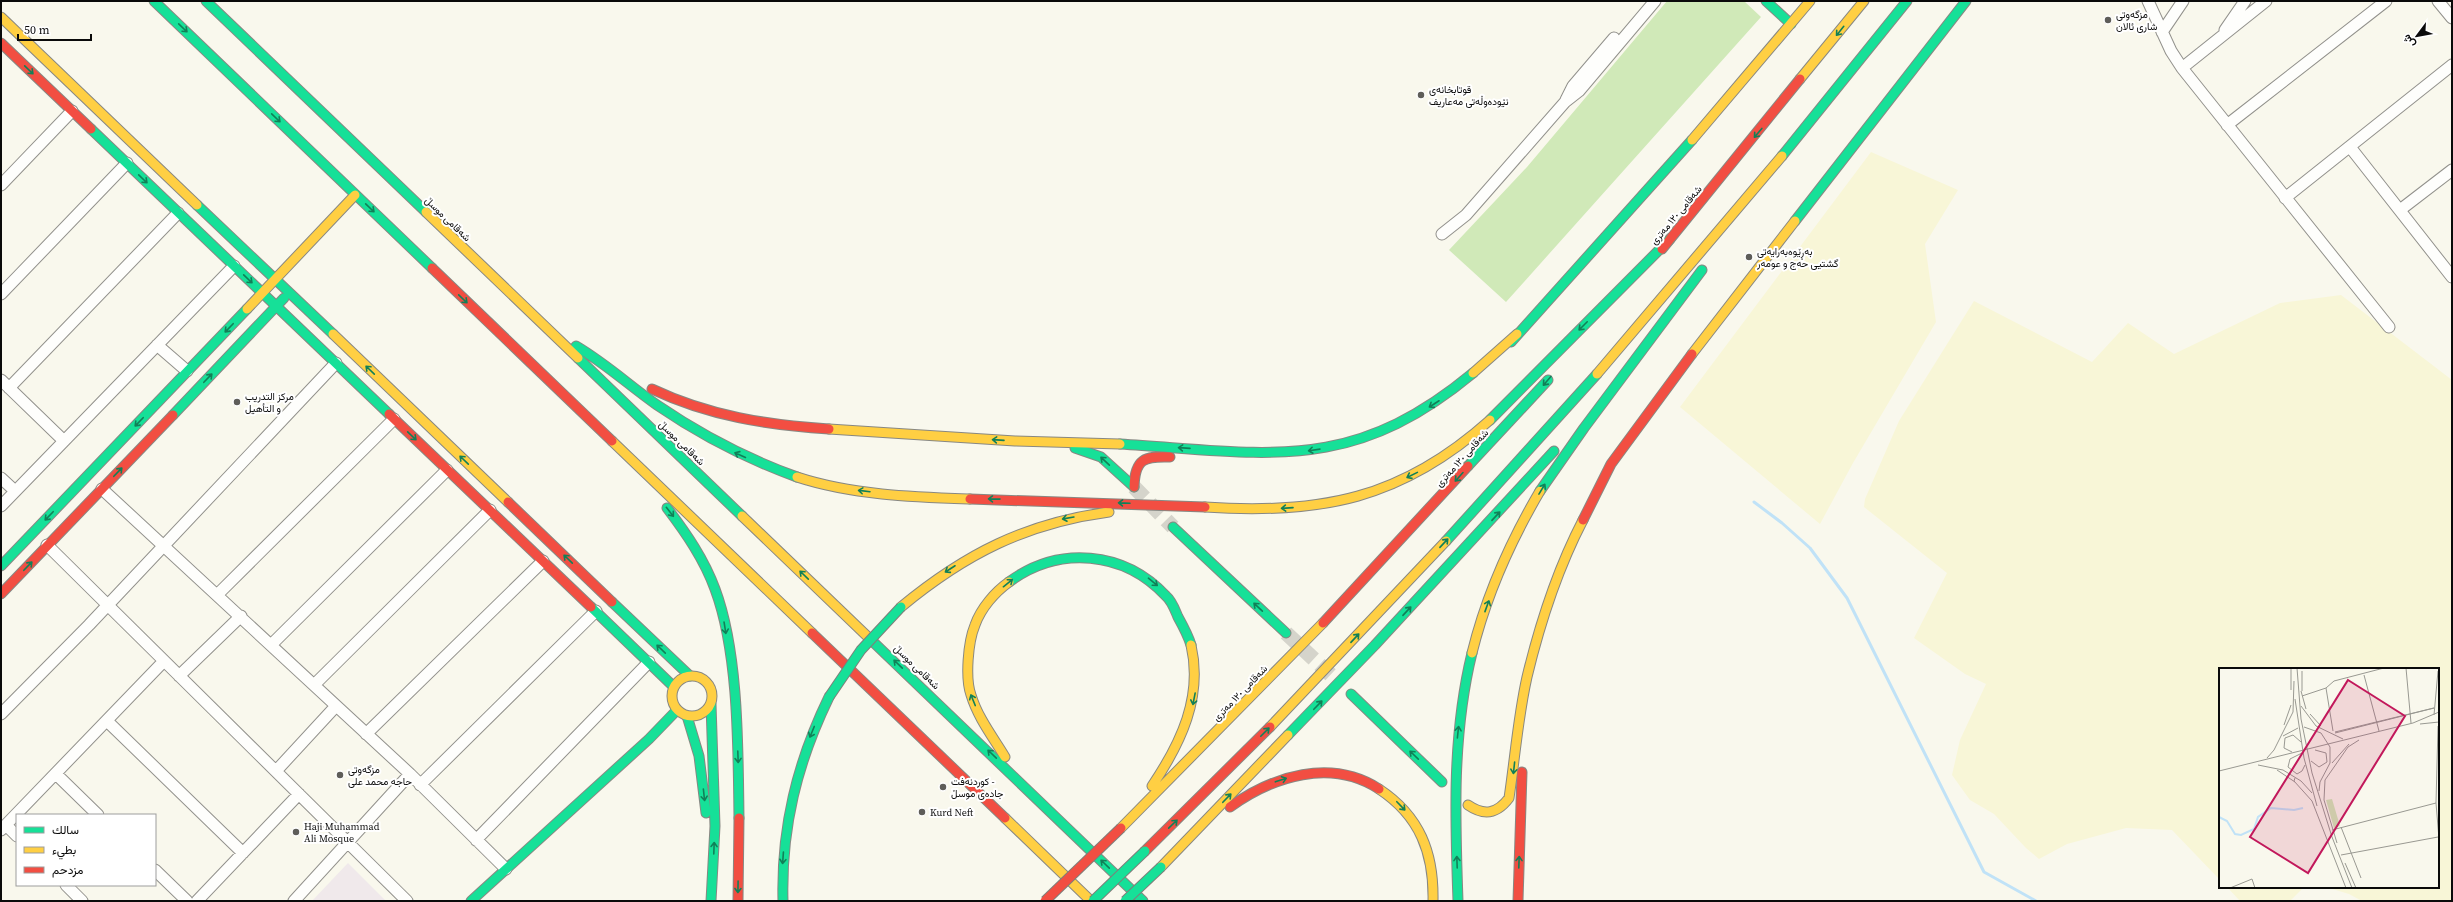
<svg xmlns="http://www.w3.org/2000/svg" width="2453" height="902" viewBox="0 0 2453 902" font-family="'Source Serif 4',Vazirmatn,serif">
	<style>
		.industrial { fill: #f0e9eb }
		.farmland { fill: #f8f6d7 }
		.forest { fill: #d0e9b8 }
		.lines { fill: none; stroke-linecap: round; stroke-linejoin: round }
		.stream { stroke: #c0e2f7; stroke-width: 3 }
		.secondary-tunnel { stroke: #d5d4cb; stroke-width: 15; stroke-dasharray: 15 8; stroke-linecap: butt }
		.street-casing { stroke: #92918c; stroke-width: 13 }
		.fast-casing { stroke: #888883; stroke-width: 11 }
		.slow-casing { stroke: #888883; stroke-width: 11 }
		.jam-casing { stroke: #888883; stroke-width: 11 }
		.street { stroke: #fefefc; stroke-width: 11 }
		.fast { stroke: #16e098; stroke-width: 9 }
		.slow { stroke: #ffcf43; stroke-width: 9 }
		.jam { stroke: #f24e42; stroke-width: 9 }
		.fast-bridge-casing { stroke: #7f7e7a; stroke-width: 11; stroke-linecap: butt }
		.jam-bridge-casing { stroke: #7f7e7a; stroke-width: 11; stroke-linecap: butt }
		.fast-bridge { stroke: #16e098; stroke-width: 9 }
		.jam-bridge { stroke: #f24e42; stroke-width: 9 }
		.oneway { stroke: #118058 }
		.poi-dot { fill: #5e5d59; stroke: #fff; stroke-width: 1.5 }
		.labels { text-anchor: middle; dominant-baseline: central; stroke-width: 4; stroke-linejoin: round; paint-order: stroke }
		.poi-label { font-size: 10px; fill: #0a0a0a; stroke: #fff; text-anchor: start }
		.street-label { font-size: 10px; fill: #0a0a0a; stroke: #fff }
		.inset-river { fill: none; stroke: #c0e2f7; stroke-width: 2 }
		.inset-road { fill: none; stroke: #999992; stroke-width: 1 }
		.view { fill: #c2185b; fill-opacity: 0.15; stroke: #c2185b; stroke-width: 2 }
		.inset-edge { fill: none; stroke: #0a0a0a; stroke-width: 2 }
	</style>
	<rect width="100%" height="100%" fill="#f9f8ed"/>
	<path class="industrial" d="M348 863 386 901H312Z"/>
	<path class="farmland" d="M1871 152 1958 190 1925 244 1936 322 1853 463 1820 524 1680 407Z
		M2341 295 2452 380V901H2362L2349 894 2326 887H2438V669H2220V880L2172 830 2126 828 2067 844 2039 859 2026 848 1994 814 1970 800 1952 775 1960 740 1986 684 1965 674 1914 638 1947 573 1864 507 1865 499 1899 421 1974 301 2092 362 2128 323 2174 354 2280 303Z
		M2227 887H2304L2290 901H2240Z"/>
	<path class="forest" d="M1667 1H1744L1761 17 1506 302 1449 250 1527 167Z"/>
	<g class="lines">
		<path class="stream" d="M1754 502 1782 523 1810 548 1847 598 1984 872 2036 901"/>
		<path class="secondary-tunnel" d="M1134 487 1173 527
			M1286 633 1333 677"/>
		<g class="street-casing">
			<path id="street" d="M2148 1 2171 51 2182 68 2389 327
				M2438 1 2452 18
				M2225 30 2245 1
				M2162 32 2183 1
				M2182 68 2266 1
				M1566 100 1573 86 1614 38
				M2227 125 2386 1
				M2350 147 2452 277
				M1 185 72 111
				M2285 198 2452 65
				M2400 210 2452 170
				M1442 234 1466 215 1565 102 1579 91 1655 1
				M1 294 127 163
				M157 345 187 371
				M1 380 64 441
				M9 388 178 213
				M1 478 15 491
				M102 489 410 774 506 869
				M1 506 234 266
				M47 545 407 901
				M218 594 394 419
				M271 645 447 470
				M179 676 241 616
				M314 685 490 510
				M1 714 89 625 336 363
				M107 721 243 853
				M366 734 543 561
				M276 771 336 706
				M56 774 98 815
				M420 785 596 611
				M6 825 17 836
				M1 830 164 661
				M476 840 649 662
				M155 870 187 901
				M66 885 82 901
				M197 901 299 794
				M294 901 410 774"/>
		</g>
		<g class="fast-casing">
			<path id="fast" d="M154 1 432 268
				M206 1 426 212
				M1766 1 1791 24
				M91 129 389 414
				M1782 156 1907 1
				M197 205 333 334
				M1795 221 1966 1
				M1511 342 1692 140
				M576 346C605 363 630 386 657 405 701 435 747 459 797 477
				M578 358 742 516
				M173 415 284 298
				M1490 420 1670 239
				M1120 444C1268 453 1350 475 1473 373
				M1075 448 1101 457 1134 487
				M1468 466 1548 380
				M1540 491 1584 428 1702 270
				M667 508C686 533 704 559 715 589 739 653 738 749 739 818
				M1173 527 1286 633
				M1446 541 1597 374
				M1 566 247 309
				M1009 582C1059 545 1124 551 1166 596 1172 601 1175 610 1178 617 1183 626 1188 635 1191 645
				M612 602 690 676
				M591 607 674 687
				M868 637 1143 901
				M1351 694 1442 782
				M711 704 715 826 711 901
				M687 716 699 756 706 813
				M1288 735 1375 645 1554 451
				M471 901 649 739 677 710
				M783 901C781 828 797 763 829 697
				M1458 901C1455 817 1452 735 1472 653"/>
		</g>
		<g class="slow-casing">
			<path id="slow" d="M1 17 197 205
				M1800 79 1864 1
				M1692 140 1810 1
				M426 212 578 358
				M247 309 355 195
				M333 334 508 502
				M1692 354 1795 221
				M1473 373 1517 334
				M1597 374 1782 156
				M829 429 1015 441 1120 444
				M612 441 812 633
				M797 477C852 495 913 497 970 499
				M1205 507C1320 515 1402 499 1490 420
				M742 516 868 637
				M901 607C965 554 1026 523 1109 512
				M1472 653C1486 596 1510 542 1540 491
				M672 696a20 20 0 1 1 40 0a20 20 0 1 1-40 0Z
				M1270 727 1446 541
				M1005 757C993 737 978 718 971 695 965 678 968 642 975 625 981 608 995 592 1009 582
				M1152 786C1181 743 1203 697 1191 645
				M1379 789C1420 816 1434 853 1433 901
				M1468 805C1484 816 1497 814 1509 798 1515 758 1518 717 1527 677 1540 623 1557 570 1583 520
				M1005 818 1091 901
				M1121 828 1323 623
				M1161 867 1288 735"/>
		</g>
		<g class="jam-casing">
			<path id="jam" d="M1 43 91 129
				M1662 249 1800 79
				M432 268 612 441
				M652 389C709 416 767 425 829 429
				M389 414 591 607
				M1134 487C1135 459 1144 456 1170 457
				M970 499 1205 507
				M508 502 612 602
				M1583 520 1611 464 1692 354
				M1 594 173 415
				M1323 623 1468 466
				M812 633 1005 818
				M1230 807C1273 776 1331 758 1379 789
				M1145 851 1270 727
				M738 901 739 818
				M1518 901 1522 772"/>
		</g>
		<use href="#street" class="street"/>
		<use href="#fast" class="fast"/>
		<use href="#slow" class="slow"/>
		<use href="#jam" class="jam"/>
		<g class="fast-bridge-casing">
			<path id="fast-bridge" d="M829 697 861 650 901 607
				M1093 901 1145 851
				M1125 901 1161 867"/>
		</g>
		<g class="jam-bridge-casing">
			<path id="jam-bridge" d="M1045 901 1121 828"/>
		</g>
		<use href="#fast-bridge" class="fast-bridge"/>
		<use href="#jam-bridge" class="jam-bridge"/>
	</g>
	<defs><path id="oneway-shaft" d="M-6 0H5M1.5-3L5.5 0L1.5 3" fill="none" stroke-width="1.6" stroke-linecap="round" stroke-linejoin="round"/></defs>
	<g class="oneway">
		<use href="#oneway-shaft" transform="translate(183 28) rotate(44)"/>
		<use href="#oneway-shaft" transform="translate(1840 31) rotate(129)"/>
		<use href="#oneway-shaft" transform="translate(29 70) rotate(44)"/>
		<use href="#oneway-shaft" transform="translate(276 118) rotate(44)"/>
		<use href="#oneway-shaft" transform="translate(1758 133) rotate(130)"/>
		<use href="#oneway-shaft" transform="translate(143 179) rotate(44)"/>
		<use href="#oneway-shaft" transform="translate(370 208) rotate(44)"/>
		<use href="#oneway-shaft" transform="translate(248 279) rotate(44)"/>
		<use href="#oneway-shaft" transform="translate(463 299) rotate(44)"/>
		<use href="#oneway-shaft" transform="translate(1583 326) rotate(135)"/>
		<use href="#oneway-shaft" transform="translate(229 328) rotate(134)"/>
		<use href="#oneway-shaft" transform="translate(370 370) rotate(-136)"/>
		<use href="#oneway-shaft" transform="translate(208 378) rotate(-46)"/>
		<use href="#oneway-shaft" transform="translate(1547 381) rotate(131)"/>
		<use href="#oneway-shaft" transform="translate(1434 404) rotate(147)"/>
		<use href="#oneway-shaft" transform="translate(139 422) rotate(134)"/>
		<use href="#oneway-shaft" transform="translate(412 436) rotate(44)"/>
		<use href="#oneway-shaft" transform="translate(998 440) rotate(-176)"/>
		<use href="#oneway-shaft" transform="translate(1184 448) rotate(-176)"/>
		<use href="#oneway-shaft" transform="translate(1314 450) rotate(172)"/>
		<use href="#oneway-shaft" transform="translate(740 455) rotate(-156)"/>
		<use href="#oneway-shaft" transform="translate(464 460) rotate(-136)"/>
		<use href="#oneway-shaft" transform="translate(1105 461) rotate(-137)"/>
		<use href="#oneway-shaft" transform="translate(118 472) rotate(-46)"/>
		<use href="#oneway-shaft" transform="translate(1412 475) rotate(154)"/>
		<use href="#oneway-shaft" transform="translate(1459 477) rotate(132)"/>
		<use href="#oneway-shaft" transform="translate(1542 489) rotate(-59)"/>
		<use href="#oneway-shaft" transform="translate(864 491) rotate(-173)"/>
		<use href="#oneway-shaft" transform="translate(994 499) rotate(-179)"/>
		<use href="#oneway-shaft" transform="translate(1124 503) rotate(-178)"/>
		<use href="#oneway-shaft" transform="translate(1287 508) rotate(176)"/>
		<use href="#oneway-shaft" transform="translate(670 512) rotate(52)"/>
		<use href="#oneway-shaft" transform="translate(49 516) rotate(134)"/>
		<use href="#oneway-shaft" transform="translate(1496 516) rotate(-47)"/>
		<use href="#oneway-shaft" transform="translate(1068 518) rotate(170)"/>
		<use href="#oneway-shaft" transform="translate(1444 543) rotate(-47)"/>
		<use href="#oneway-shaft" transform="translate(568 559) rotate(-136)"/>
		<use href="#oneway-shaft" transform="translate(28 566) rotate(-46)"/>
		<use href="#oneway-shaft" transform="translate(950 569) rotate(147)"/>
		<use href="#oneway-shaft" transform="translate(804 575) rotate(-136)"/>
		<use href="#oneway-shaft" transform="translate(1153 582) rotate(40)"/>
		<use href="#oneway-shaft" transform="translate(1008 583) rotate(-39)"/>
		<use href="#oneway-shaft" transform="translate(1487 606) rotate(-70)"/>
		<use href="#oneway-shaft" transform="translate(1258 607) rotate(-137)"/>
		<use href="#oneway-shaft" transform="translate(1407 611) rotate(-47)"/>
		<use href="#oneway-shaft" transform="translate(725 628) rotate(81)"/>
		<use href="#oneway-shaft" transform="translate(1355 638) rotate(-47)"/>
		<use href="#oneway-shaft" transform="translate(661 649) rotate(-136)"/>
		<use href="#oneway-shaft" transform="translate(898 664) rotate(-136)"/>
		<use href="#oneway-shaft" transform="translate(1194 699) rotate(101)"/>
		<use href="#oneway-shaft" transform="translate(973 700) rotate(-112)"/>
		<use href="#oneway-shaft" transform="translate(1318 705) rotate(-46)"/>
		<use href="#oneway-shaft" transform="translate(812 732) rotate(112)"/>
		<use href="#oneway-shaft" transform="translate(1265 732) rotate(-45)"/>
		<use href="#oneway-shaft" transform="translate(1458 732) rotate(-84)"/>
		<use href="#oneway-shaft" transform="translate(992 754) rotate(-136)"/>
		<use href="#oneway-shaft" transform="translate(1414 755) rotate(-136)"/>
		<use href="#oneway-shaft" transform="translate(738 757) rotate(88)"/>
		<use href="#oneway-shaft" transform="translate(1514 768) rotate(96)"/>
		<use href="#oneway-shaft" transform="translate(1281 780) rotate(-18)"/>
		<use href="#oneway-shaft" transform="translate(704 795) rotate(84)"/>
		<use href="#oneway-shaft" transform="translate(1227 798) rotate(-46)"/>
		<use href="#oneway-shaft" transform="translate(1401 806) rotate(46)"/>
		<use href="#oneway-shaft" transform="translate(1173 824) rotate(-44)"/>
		<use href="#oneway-shaft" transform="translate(714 848) rotate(-88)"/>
		<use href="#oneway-shaft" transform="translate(783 858) rotate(94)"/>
		<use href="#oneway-shaft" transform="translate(1457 862) rotate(-92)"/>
		<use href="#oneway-shaft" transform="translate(1519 862) rotate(-88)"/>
		<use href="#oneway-shaft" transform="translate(1105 864) rotate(-136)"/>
		<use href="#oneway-shaft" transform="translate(738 887) rotate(91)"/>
	</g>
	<g class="poi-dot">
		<circle cx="2108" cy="20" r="4"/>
		<circle cx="1421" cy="95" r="4"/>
		<circle cx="1749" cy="257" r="4"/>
		<circle cx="237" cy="402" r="4"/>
		<circle cx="340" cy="775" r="4"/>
		<circle cx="943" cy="787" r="4"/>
		<circle cx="922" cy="812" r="4"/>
		<circle cx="296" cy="832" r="4"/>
	</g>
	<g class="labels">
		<g class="poi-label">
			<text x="2116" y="14">مزگەوتی<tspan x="2116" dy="12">شاری ئالان</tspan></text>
			<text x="1429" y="89">قوتابخانەی<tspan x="1429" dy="12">نێودەوڵەتی مەعاریف</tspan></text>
			<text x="1757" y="251">بەڕێوەبەرایەتی<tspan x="1757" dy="12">گشتیی حەج و عومەر</tspan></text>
			<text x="245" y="396">مركز التدريب<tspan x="245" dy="12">و التأهيل</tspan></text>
			<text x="348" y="769">مزگه‌وتی<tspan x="348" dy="12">حاجه‌ محمد علی</tspan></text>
			<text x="951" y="781">کوردنەفت -<tspan x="951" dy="12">جادەی موسڵ</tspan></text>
			<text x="930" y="812">Kurd Neft</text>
			<text x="304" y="826">Haji Muhammad<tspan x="304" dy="12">Ali Mosque</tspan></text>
		</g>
		<g class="street-label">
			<text transform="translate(1676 215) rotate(-50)">شەقامی ١٢٠ مەتری</text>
			<text transform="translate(448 219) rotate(44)">شەقامی موسڵ</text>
			<text transform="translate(682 443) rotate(44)">شەقامی موسڵ</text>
			<text transform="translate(1462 458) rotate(-48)">شەقامی ١٢٠ مەتری</text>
			<text transform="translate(917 667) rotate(44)">شەقامی موسڵ</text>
			<text transform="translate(1240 693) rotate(-46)">شەقامی ١٢٠ مەتری</text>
		</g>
	</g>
	<g transform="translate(2219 668)">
		<rect width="220" height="220" fill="#f9f8ed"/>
		<path d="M113 131 121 158 115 160 107 132Z" fill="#d0e9b8"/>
		<path class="inset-river" d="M0 149 8 153 16 166 22 167 35 161 39 149 52 140 75 142 84 140"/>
		<path class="inset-road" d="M72 0V22M78 0 82 51 93 105 113 169 133 220M187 0 192 55M145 7 160 63M107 20 114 63M82 23 87 41M83 23V3M83 28 107 20 115 13 165 0M76 31 85 90 98 138M82 38 97 58 124 71M91 46 102 58M215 47 219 3M201 56 220 54M65 57 72 37M219 58 217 135 220 171M85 59 102 65 111 79V95L101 114 100 123M116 64 215 40 116 65M64 68 79 60M73 84 65 80 66 70 74 67 82 74M83 85 71 91 69 99 78 106 83 103 86 97M48 90 55 82 74 44 75 13M92 93 100 99 108 94 107 85 96 82M113 95 130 76M39 97 64 102 82 113 93 125M58 102 76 114M0 103 194 55 220 44M76 110 75 113 93 133 127 220M105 132 118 175M105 132 106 112 129 79 140 72M122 159 142 210M113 162 217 135M122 187 219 169M126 195 137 220M11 220 33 211 36 220"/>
		<path class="view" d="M129 12 186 48 89 205 31 169Z"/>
		<rect width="220" height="220" class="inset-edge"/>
	</g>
	<rect width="2453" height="902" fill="none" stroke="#0a0a0a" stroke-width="4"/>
	<rect x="16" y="814" width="140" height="72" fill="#ffffff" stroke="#9d9d9d"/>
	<rect x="24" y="827" width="20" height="6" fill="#16e098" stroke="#9d9d9d"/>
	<text x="52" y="834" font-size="12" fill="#0a0a0a">سالك</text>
	<rect x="24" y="847" width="20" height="6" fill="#ffcf43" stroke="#9d9d9d"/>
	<text x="52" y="854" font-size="12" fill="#0a0a0a">بطيء</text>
	<rect x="24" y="867" width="20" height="6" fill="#f24e42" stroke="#9d9d9d"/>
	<text x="52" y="874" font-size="12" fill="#0a0a0a">مزدحم</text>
	<g transform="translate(2417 36) rotate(238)" stroke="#ffffff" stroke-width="3" paint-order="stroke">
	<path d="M0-3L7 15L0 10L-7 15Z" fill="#0a0a0a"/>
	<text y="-6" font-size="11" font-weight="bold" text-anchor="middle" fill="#0a0a0a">ش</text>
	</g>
	<path d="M18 34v6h73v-6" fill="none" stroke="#0a0a0a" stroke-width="2"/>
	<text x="24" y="34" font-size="12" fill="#0a0a0a" stroke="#ffffff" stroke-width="3" paint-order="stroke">50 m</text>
</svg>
